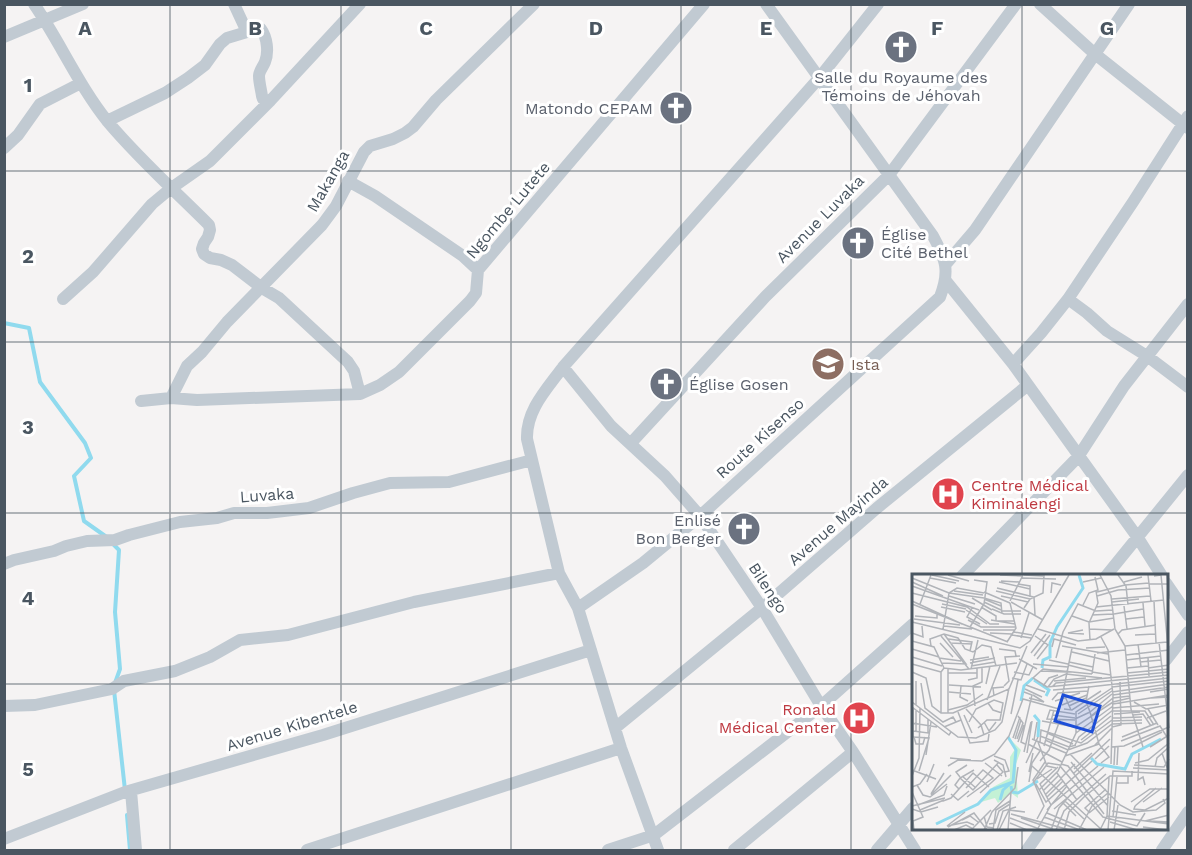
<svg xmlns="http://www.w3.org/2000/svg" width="1192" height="855" viewBox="0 0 1192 855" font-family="'Work Sans',sans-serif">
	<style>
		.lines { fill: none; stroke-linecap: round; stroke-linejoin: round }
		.stream { stroke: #90daee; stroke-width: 4 }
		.minor { stroke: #c1cad2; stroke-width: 12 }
		.grid { fill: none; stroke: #4a5661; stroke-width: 1.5; stroke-opacity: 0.55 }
		.labels { text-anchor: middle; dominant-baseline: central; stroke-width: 6; stroke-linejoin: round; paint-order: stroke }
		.worship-label { font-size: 16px; fill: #5b616d; stroke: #fff; text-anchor: end }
		.street-label { font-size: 16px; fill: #4a5661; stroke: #fff }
		.education-label { font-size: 16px; fill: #785e54; stroke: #fff; text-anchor: start }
		.health-label { font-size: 16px; fill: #be3a42; stroke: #fff; text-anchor: start }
		.inset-river { fill: none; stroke: #90daee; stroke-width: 3 }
		.inset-road { fill: none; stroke: #b1b4b9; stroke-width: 1.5 }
		.view { fill: #1d4ed8; fill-opacity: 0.15; stroke: #1d4ed8; stroke-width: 3 }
		.inset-edge { fill: none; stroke: #4a5661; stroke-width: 3 }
		.grid-label { font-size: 20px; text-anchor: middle; font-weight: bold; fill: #4a5661; stroke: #fff; stroke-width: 6; stroke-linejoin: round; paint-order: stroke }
	</style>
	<rect width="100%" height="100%" fill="#f5f3f3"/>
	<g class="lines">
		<path class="stream" d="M4 323 29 328 40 382 85 443 91 458 74 476 84 521 108 538
			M113 544 119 550 115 612 120 669 115 683
			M114 690 125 790
			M127 815 130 850"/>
		<path class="minor" d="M34 4C60 42 79 86 108 122 139 159 175 191 209 225L210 230 208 237 204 243 202 249 204 254 210 258 221 260 232 265 262 288 279 298 348 362 354 371 360 394
			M234 4 247 32 256 28 261 29C267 37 269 52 265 62 263 67 259 71 259 76 259 82 261 89 262 96L263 99 270 101
			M1040 4 1095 54 1188 128
			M4 37 83 4
			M107 121 165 93 188 78 205 65 220 44 227 38 247 32
			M4 148 18 135 40 104 81 83
			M348 181 375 196 463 256 478 270
			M945 265 975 230 1129 4
			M946 281 1013 364 1138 538 1162 576
			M63 299 93 272 152 204 170 189 210 161 270 101 360 4
			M1068 299 1087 313 1107 331 1147 356 1188 387
			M1013 364 1041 333 1068 299 1133 202 1188 116
			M563 367 611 426 665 476 700 516 762 608 821 706 853 752 915 850
			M171 398 187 366 202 352 227 322 322 225 336 206 364 152 370 146 393 139 405 133 413 127 436 100 534 4
			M141 401 171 398 197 400 360 394 380 385 399 372 470 301 476 293 478 270 704 4
			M631 443 765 297 889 175 1016 4
			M4 564 14 560 54 551 66 546 87 541 115 540 129 535 180 522 217 518 234 513H267L309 508 353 493 390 483 449 482 532 460
			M962 576 1078 457 1124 386 1188 304
			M1106 576 1188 475
			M1166 583 1188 615
			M578 608 643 563 700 516 940 297C950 271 946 260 933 236L766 4
			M1166 660 1188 632
			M4 706 35 705 112 689 124 681 175 671 210 657 240 640 288 635 414 602 559 573
			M615 728 762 608 877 508 1028 385
			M131 791 136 850
			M4 839 125 792 323 735 591 650
			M307 850 621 748
			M608 850 654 835 821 706 913 624
			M658 850 621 748 578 608 559 573 527 439C526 410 547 389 563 367L820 77 878 4
			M734 850 853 752
			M877 850 913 808
			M1027 850 1041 830
			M1162 850 1188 812"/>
	</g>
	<path class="grid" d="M170 4V850M341 4V850M511 4V850M681 4V850M851 4V850M1022 4V576M4 171H1188M4 342H1188M4 513H1188M4 684H913M1166 684H1188M1022 830V850"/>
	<defs>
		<g id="church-disc" transform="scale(1.725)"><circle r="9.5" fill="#6b7280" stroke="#fff"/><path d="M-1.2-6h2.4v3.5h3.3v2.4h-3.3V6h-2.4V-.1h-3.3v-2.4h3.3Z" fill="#fff"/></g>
		<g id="university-disc" transform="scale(1.725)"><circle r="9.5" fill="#8d6e63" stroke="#fff"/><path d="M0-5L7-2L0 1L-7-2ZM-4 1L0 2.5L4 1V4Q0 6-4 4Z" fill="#fff"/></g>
		<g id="hospital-disc" transform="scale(1.725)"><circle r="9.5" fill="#e0444e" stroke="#fff"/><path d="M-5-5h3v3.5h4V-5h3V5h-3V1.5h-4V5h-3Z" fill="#fff"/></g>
	</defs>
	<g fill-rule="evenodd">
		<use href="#church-disc" x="901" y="47"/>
		<use href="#church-disc" x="676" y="108"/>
		<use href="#church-disc" x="858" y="243"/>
		<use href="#university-disc" x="828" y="364"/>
		<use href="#church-disc" x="666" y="384"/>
		<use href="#hospital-disc" x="948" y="494"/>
		<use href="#church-disc" x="744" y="529"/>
		<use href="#hospital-disc" x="859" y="718"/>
	</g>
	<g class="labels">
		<g class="worship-label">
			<text x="901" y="77" text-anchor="middle">Salle du Royaume des<tspan x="901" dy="18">Témoins de Jéhovah</tspan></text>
			<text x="653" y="108">Matondo CEPAM</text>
			<text x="881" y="234" text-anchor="start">Église<tspan x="881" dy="18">Cité Bethel</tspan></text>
			<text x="689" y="384" text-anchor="start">Église Gosen</text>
			<text x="721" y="520">Enlisé<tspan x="721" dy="18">Bon Berger</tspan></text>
		</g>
		<g class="street-label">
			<text transform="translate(328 181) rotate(-60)">Makanga</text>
			<text transform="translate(508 210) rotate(-50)">Ngombe Lutete</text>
			<text transform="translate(820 219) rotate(-45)">Avenue Luvaka</text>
			<text transform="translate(760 438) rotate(-42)">Route Kisenso</text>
			<text transform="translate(267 495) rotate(-4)">Luvaka</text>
			<text transform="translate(838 521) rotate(-41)">Avenue Mayinda</text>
			<text transform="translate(768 588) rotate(57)">Bilengo</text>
			<text transform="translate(292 726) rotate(-17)">Avenue Kibentele</text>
		</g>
		<g class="education-label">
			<text x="851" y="364">Ista</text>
		</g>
		<g class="health-label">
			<text x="971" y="485">Centre Médical<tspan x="971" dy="18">Kiminalengi</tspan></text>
			<text x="836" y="709" text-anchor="end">Ronald<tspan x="836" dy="18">Médical Center</tspan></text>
		</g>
	</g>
	<g transform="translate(912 574)">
		<rect width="256" height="256" fill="#f5f3f3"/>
		<path d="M96 163 109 176 104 190 106 224 99 219 86 229 83 224 69 228 81 213 98 204V183L103 175Z" fill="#c3f1d5"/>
		<path class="inset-river" d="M130 94 131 86 138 83V69L145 53 171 14 167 1M122 106 137 116 134 122M109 127 112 112 121 104M122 141 127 147 126 163M179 184 185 190 213 195 220 180 249 165M99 212 100 218 106 219 126 207M88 226 91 216 100 208M24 250 66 230 79 216 101 208 104 176 96 163"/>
		<path class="inset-road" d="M20 1 47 7M36 1 57 7M88 1 110 2M112 1 131 2M188 1 199 22 203 55 213 72 219 135 231 173M206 1 214 12 216 31M236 1 239 27M255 1 257 22M242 2 249 1 256 73M0 4 37 19 72 24M18 4 44 9M109 4 144 5M89 7 107 8M0 8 31 22M87 8 118 15M171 8 189 4M212 8 230 3M106 10 118 12V23M237 10H256M213 11 237 9M0 12 67 36M85 14 122 23 123 41M206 16 238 14M42 17 71 21M84 17 118 25M72 18 98 29M185 18 213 11M0 19 55 33 78 50H87M139 19 140 9 149 11M37 22 63 30M89 22 116 28M185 22 206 16M60 24 80 36M72 24 89 29 90 40M72 25 89 32M200 25 238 22M0 27 50 50M98 27 111 1M242 27 244 69M72 28 89 36M99 28 131 46M200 28 227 25M231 29 233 52M0 30 96 68M8 30 19 1M30 30 54 35M171 31 177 19 186 16 183 3M212 32 215 55M29 33 53 38M69 33 84 42V47H102M184 33 252 26M60 34 55 43 68 50M112 34 118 25 131 19 132 1M80 35 92 40H109M54 36 75 50M90 37H109M202 40 231 35M180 41 201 40M3 42 25 44V40M160 42 177 48 202 44M2 45 48 51M214 45 232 43M56 46 69 53H104M79 46 103 50M0 48 108 74 118 67 157 1M32 52 60 55M58 53 72 30 75 8 62 6M31 55 37 19 45 14 72 19M126 55 166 67 184 65 202 55M177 55 200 56M71 56H102M171 56 156 59 172 60M102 58 120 61M0 59 11 63 10 52M78 59 100 60M206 60 210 56 244 51M100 61 119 64M223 61 243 60M29 62 57 95M123 62 136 71 125 85M189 63 196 76 201 121 199 190M109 64 117 39M36 65 60 68 58 77M178 66 177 49 186 29 184 17M0 67 22 73 32 94M95 68 104 54 98 29M247 68 257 154M28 69 41 83M38 69 60 70M226 70 229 93M19 72 18 65 32 60 46 64 53 75 61 78 70 71 79 73 84 92M150 72 196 80M213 72 255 68M140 73 142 65 164 71M174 74 193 73M0 75 27 83M87 75 103 77 104 82M160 78 197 87M119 79 134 60M185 79 213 76M214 81 257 76M122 82 138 61M0 83 30 92M236 83 237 102M27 84 49 87M144 84 151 58 166 30 184 37 201 36M107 85 125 95M58 86 77 83M137 86 156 90M214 86 249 82M157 88 181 93M228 88 249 86M30 89 54 90 32 60M58 89 83 84M0 90 29 98M121 90 156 93M156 91 180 97M59 92 83 88M215 94 236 92M236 94 257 91M36 95V139M59 95 66 66M129 97 154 98M0 98 14 104 20 132 29 139H41L97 115 115 72M29 98 32 94 49 96 105 89M102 98 117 101 121 93M180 98 199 101M36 99H65M215 99 257 95M180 100 131 95 121 104 135 113 257 101M180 100 183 80M100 104 109 106 115 90M56 106 65 104V94M142 107 174 104M9 109 13 134 31 148 41 143 44 148M74 110 78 92M37 111 69 113M114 111 133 118M49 112 48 123 56 127M92 112 97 107 93 83 108 82M131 112 137 104 146 101M136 113 142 105 154 100 190 104M140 113 144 109 257 98M177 113 257 104M200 113 257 107M113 115 130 123M141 116 177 113M37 118 59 120M112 118 120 121 109 168 113 170M200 118 257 110M238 118 257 115M201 121 257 113M82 122 81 114 92 113M117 124 132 128 121 121M239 124 257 123M75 126 88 92M140 126 146 119 176 117M143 127 168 119M0 128 46 163 64 164 83 156 90 148 97 114M222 128 234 135 257 131M76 129 81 136 90 139M201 130 257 121M4 131V107M150 131 175 121M63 132 61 112 70 108V93M157 132 174 124M0 133 37 161 39 158M201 134 247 130M54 135 69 151 72 161M152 135 160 136 189 117M236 135 246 151M36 136 55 131 71 120M159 136 151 118 160 74M201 137H233L242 151M46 138 58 169 76 167 77 160M178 138 187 170 197 183 189 189M178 138 200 120M29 139V98M99 140 106 106M163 140 138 136 135 145 163 146M166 140 200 117M202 140 228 138M52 141 60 159M141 141 163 144M221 141 231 140 239 152M179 142 201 124 218 122M201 144 230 143M235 144 254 137M163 145 178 138 174 127 177 112M130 147 163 153 201 128 218 124M200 147 230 146M57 148 64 135 82 126 91 129 88 146H75L66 154M72 148 77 157 84 148M0 149 25 153M32 153 49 146M200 153 209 151 208 108M1 157 16 159V145M4 157V136M135 159 161 170M164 159 201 132M128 162 157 173 164 171M0 163 17 164 7 197M1 163V135M2 163 4 170H11L13 163M210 163 245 149M101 164 108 143M103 165 109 146M105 165 111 149 106 142M120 165 154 179M122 166 125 148M133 166 156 176 175 169 200 150 230 149M169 166 199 142M209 167 248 152 255 163M106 168 112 151M126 168 135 192 144 194M128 168 129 156 169 169 200 146M116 170 150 188M163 171 167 163 201 136M132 172 142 136M182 172 200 154M199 173 212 172 257 153M220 173 250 158M238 173 257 161M112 178 119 148M115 179 120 147M227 179 226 206 231 203 233 211M250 179 256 196M158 180 208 231 221 238 244 236 253 229 251 225M14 181 19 148M82 182 93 186 97 197 93 198M153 182 187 170M38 184 59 186M183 185 197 172M82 186 91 191 94 203M128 187 137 176 148 146M159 188 196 232M73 189 90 202M114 189 126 163M223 189 236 186 257 169M149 190 156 192 192 240M202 191 203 172M205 191 206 173M222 191 252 193 257 185M36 192 46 186 70 187 83 180 97 162 111 125 147 135M120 192 190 256M148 192 191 243 225 252 233 239M243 193 245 184 257 173M221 194 257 196M162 195 180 179M0 196 24 205M117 198 121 179M145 199 165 226M162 199 198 165M0 202 7 184 8 134M50 202 64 214M48 203 44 198 55 191M48 204 61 216 87 188M149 204 163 190M125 205 140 195M15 208 22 190M117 208 120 189 128 177M121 209 136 189 148 191M205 209H216V202M124 210 134 228 180 187M5 211 11 221 18 223 35 210M0 213 8 210 15 200M54 214 71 196 81 204 55 223M47 215 43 211 48 204 62 196M127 216 146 197 164 159V138L200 114M131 217 147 201M0 218 11 243 1 247 2 256M68 219 91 198 85 191M19 220 32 199M39 220 46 226 57 217M134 220 149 205M19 221 39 201M135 223 151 207M31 227 39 224 61 199 77 213M153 227 172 245M150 228 164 242M219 228 238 215H257M231 228 250 214M6 231 32 221 35 212M139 231 128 210 146 193M0 232 33 224M223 232 222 235 233 236 257 224M223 232 244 214M0 235 9 238 26 233M142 235 192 193M8 236 32 226M135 236 155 212M200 237 224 241M53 238 35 252 55 248 62 251M177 238 173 234 194 215M135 239 175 256M177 239 197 223M99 240 158 256M72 242 75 253 82 254M195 242 257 250M132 243 168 256M201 243 205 203M98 244 130 256M109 244 141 255M125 245 132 232 121 206 133 188M50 246 58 242 66 248M233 247 257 241M237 247 257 248M198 248 225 256M98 249 115 256M77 250 83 249 87 237 98 230M36 253 62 239 75 256M231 253 255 256M42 256 54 251 63 256M59 256 79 236M72 256 80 238 103 214 106 193M81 256 84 236 98 227M85 256 91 237 104 233M87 256 97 236 113 238M96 256 99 218M125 256 139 231 186 192M139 256 147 234 160 219M144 256 152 237 194 200M152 256 157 238 172 223 198 202H220V197M167 256 180 232 196 219M188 256 195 242 197 203M196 256 201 197 257 200M202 256 206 231"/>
		<path class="view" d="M151 121 188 132 180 158 143 147Z"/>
		<rect width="256" height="256" class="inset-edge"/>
	</g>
	<g class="grid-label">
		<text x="85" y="35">A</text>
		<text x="255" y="35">B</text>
		<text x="426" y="35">C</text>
		<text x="596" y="35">D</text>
		<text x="766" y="35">E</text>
		<text x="937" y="35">F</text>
		<text x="1107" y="35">G</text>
		<text x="28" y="92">1</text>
		<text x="28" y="263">2</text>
		<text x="28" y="434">3</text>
		<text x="28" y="605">4</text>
		<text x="28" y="776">5</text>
	</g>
	<rect width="1192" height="855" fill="none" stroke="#4a5661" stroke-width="12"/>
</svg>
